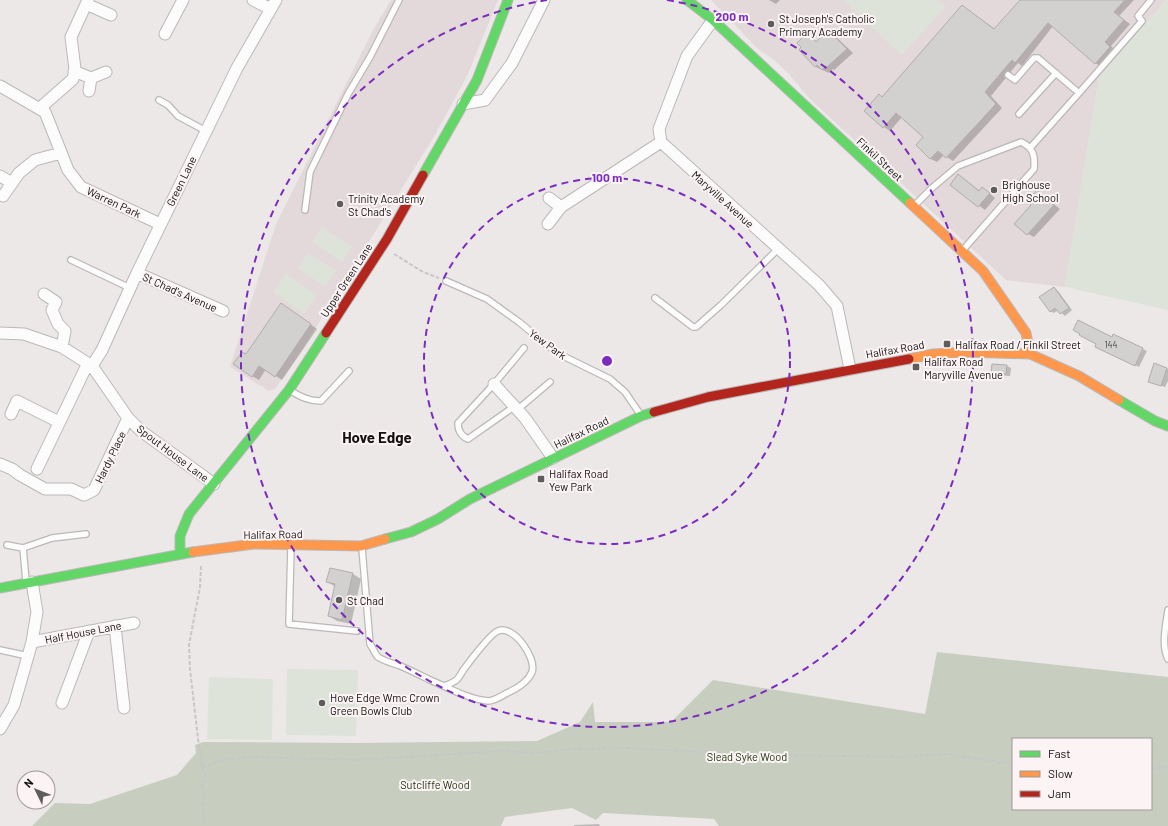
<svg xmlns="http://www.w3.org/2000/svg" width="1168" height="826" viewBox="0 0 1168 826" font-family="Barlow,sans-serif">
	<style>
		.built { fill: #e3d9da }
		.green { fill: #dee3d9 }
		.forest { fill: #c7cebf; fill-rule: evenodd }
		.shadow { fill: #0003 }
		.building { fill: #d3d0d0; stroke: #b0adad }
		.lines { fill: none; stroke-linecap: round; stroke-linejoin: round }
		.lane-casing { stroke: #bcb8b8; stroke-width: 8 }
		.street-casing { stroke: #bcb8b8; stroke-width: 13 }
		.fast-casing { stroke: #bcb8b8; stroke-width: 11 }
		.slow-casing { stroke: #bcb8b8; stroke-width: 11 }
		.jam-casing { stroke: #bcb8b8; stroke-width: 11 }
		.path { stroke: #c7c6c6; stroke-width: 2; stroke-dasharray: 4 2; stroke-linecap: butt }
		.lane { stroke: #fcfcfc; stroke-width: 5.5 }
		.street { stroke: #fcfcfc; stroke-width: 11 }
		.fast { stroke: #63d668; stroke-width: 9 }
		.slow { stroke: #ff974d; stroke-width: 9 }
		.jam { stroke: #b3261e; stroke-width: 9 }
		.ring { fill: none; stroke: #7b2cbf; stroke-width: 2; stroke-dasharray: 7 5 }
		.poi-dot { fill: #5f5c5c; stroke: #fbf3f4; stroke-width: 1.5 }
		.labels { text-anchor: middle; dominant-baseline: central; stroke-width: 4; stroke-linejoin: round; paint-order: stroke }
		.number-label { font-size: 9px; fill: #434141 }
		.poi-label { font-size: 11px; fill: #131111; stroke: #fbf3f4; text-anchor: start }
		.street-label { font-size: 11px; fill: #131111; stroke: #fbf3f4 }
		.park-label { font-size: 11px; fill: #1d340b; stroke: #fbf3f4 }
		.district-label { font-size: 15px; font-weight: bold; fill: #131111; stroke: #fbf3f4 }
		.centre { fill: #7b2cbf; stroke: #fbf3f4; stroke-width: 2 }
		.ring-label { font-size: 12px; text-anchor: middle; font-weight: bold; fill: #7b2cbf; stroke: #fbf3f4; stroke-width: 4; stroke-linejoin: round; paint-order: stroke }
	</style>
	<rect width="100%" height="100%" fill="#ece8e8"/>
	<path class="built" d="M391 0H498L467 76 435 135 302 350 275 389 269 391 230 367 276 224 373 30Z
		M711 0H1166L1099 78 1065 287 1006 280 810 99 787 72 773 59 758 49Z"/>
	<path class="green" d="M844 0H938L946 7 901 55Z
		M1166 0H1168V310L1065 287 1099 78Z
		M322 227 352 247 342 262 312 242Z
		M308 253 336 271 325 287 298 268Z
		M286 274 317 295 304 314 273 292Z
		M287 669 358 670 356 736 286 735Z
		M209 677 273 679 272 740 207 739Z"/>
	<path class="forest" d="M937 652 1168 677V826H719L714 819 603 813 596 820 572 808 505 817 501 826H32L55 803 90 804 177 775 196 753 195 745 203 742 355 743 537 741 580 722 593 702 595 722H671L713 680 925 714ZM1013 739H1151V809H1013Z"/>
	<path class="shadow" d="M769 0H780L776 4Z
		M1021 0H1134L1119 16 1130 24 1111 46 1116 51 1102 67 1095 63 1053 26 1022 66 1018 63 991 96 1002 108 953 161 944 155 937 162 931 159 917 145 925 137 902 117 890 131 884 127 866 111 879 95 883 97 968 10 995 29Z
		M828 32 834 35 853 53 834 70 833 69 829 73 816 67 800 50 807 34 817 42Z
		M959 175 980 191 988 192 995 198 985 210 951 185Z
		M1037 191 1060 209 1034 237 1028 234 1032 205Z
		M1054 288 1058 291 1072 310 1065 316 1058 310 1054 313 1050 311Z
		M287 308 317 329 282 380 266 369 259 380 252 376Z
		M1114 336 1147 351 1139 367 1100 349 1097 344 1112 338Z
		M1154 365 1168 369V381L1165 387 1153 383Z
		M1007 366 1011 368 1010 376 996 375 992 372Z
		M330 569 353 574 361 579 351 624 337 621 329 616 336 587 327 582Z
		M599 824 600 826H574V825Z"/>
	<path class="building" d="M1020 0H1125L1114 12 1124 20 1105 42 1110 47 1095 64 1048 23 1015 63 1012 60 985 92 996 104 946 158 938 151 930 159 916 145 923 137 896 113 883 128 864 111 879 94 882 97 962 5 994 29Z
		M828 30 847 49 827 67 826 66 822 70 817 65 815 67 799 50 801 47 797 43 807 33 816 42Z
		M958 174 979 191 982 187 990 193 978 207 950 185Z
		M1037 190 1054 205 1027 235 1014 224 1031 205 1027 201Z
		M1054 287 1069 308 1060 314 1055 308 1050 312 1039 297Z
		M281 303 311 324 275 377 259 366 252 377 233 364 242 352 246 354Z
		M1078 320 1112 337 1113 334 1143 348 1135 366 1095 347 1096 344 1079 335 1080 334 1073 330Z
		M1154 363 1167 368 1161 386 1148 382Z
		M992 364 1007 365 1006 374 991 373Z
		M330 568 353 573 342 620 328 616 335 584 326 582Z"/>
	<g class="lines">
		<g class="lane-casing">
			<path id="lane" d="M1008 75 1015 80 1034 58H1038L1079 93 1030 148
				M1079 93 1142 21 1138 16 1151 0
				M159 100 168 105 178 116 206 131
				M1019 114 1056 73
				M915 205 932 188 958 166 1021 142C1034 148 1035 156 1034 169L962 251
				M305 210 310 172 348 94 370 57 399 0
				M71 260 130 288
				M446 281 487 299 519 322 557 353 610 379 625 392 640 414
				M655 298 693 327H696L721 305 778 249
				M291 391C301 397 309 401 321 401L349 371
				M515 406 468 439C461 436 458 431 458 423L494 384 524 348
				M517 410 550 382
				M7 545 23 548
				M291 547 289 624 357 631
				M362 548 370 644C373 648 375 654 378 657 384 661 391 663 398 665 408 669 418 674 428 679 447 687 467 699 488 701 494 701 502 696 507 693 516 689 528 682 532 672 537 658 513 624 498 631 490 634 470 661 464 669 461 673 459 679 455 681 452 683 447 685 444 686
				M26 581 23 548 52 538 86 534
				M1168 610C1166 626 1161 644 1168 659
				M0 650 28 656"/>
		</g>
		<g class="street-casing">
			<path id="street" d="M253 0 271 9
				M86 4 111 15
				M713 20 687 56 659 129 661 142 819 285 837 306 850 369
				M165 34 183 0
				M74 71 91 78 106 72
				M0 86 45 112 68 170 81 187 160 224
				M89 91 91 78
				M463 104 485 100 512 63 544 0
				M40 108 73 79 75 69 71 37 88 0
				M0 176 12 183
				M3 196 19 173 35 160 61 153
				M549 198 561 207
				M548 224 561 207 661 142
				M137 273 223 311
				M44 294 56 302 52 310 58 324 65 331 62 347
				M0 333 24 334 62 347 92 366 128 418 141 431 214 484
				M92 366 102 350 137 273 237 68 276 0
				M494 384 525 418 553 458
				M11 414 17 401 59 422
				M0 464 12 469 20 475 45 489H71L84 495 94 490 128 418
				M37 469 88 363
				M115 626 124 708
				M32 642 134 623
				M62 703 89 631
				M0 729 14 705 32 642 37 612 32 582"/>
		</g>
		<g class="fast-casing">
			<path id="fast" d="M687 0 713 20 910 203
				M423 175 477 80 508 0
				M1119 400 1155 421 1168 426
				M385 539 411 532 438 519 470 499 641 416 654 412
				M180 554V536L189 514 289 390 326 333
				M0 588 193 552"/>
		</g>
		<g class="slow-casing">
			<path id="slow" d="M910 203 983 271 1026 333 1030 354
				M909 359 933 354 966 352 1030 354 1079 376 1119 400
				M193 552 254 544 361 546 385 539"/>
		</g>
		<g class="jam-casing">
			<path id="jam" d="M326 333 387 239 423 175
				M654 412 708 397 909 359"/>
		</g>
		<path class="path" d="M394 254 423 272 439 278
			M201 566 200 587 189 645 190 669 199 747 201 752 202 767 206 779 202 785C205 792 204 794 203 800 202 809 205 817 203 826
			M202 767 220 761 246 757 359 760 502 751 536 753 576 749 629 748 735 754 899 757 946 754 1013 764
			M1151 769 1168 767"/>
		<use href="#lane" class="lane"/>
		<use href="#street" class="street"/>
		<use href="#fast" class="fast"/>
		<use href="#slow" class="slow"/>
		<use href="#jam" class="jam"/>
	</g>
	<g class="ring">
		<circle cx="607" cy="361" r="183"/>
		<path d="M667 0A366 366 0 1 1 547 0"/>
	</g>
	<g class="poi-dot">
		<circle cx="771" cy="24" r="4"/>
		<circle cx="994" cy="190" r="4"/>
		<circle cx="340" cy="204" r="4"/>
		<rect x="943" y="340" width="8" height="8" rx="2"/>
		<rect x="912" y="363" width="8" height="8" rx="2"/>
		<rect x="537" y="475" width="8" height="8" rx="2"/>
		<circle cx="339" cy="600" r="4"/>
		<circle cx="322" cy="703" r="4"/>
	</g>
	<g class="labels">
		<g class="number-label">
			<text x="1111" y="344">144</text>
		</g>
		<g class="poi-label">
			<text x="779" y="18">St Joseph's Catholic<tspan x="779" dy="13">Primary Academy</tspan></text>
			<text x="1002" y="184">Brighouse<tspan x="1002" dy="13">High School</tspan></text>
			<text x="348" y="198">Trinity Academy<tspan x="348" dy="13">St Chad's</tspan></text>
			<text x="955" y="344">Halifax Road / Finkil Street</text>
			<text x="924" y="361">Halifax Road<tspan x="924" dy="13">Maryville Avenue</tspan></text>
			<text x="549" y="473">Halifax Road<tspan x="549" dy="13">Yew Park</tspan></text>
			<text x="347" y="600">St Chad</text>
			<text x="330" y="697">Hove Edge Wmc Crown<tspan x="330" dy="13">Green Bowls Club</tspan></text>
		</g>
		<g class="street-label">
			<text transform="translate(880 159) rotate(43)">Finkil Street</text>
			<text transform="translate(181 181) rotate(-64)">Green Lane</text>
			<text transform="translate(723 199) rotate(42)">Maryville Avenue</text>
			<text transform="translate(114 202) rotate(25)">Warren Park</text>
			<text transform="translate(346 280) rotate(-57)">Upper Green Lane</text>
			<text transform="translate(180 292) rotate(24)">St Chad's Avenue</text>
			<text transform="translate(548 344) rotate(36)">Yew Park</text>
			<text transform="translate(895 349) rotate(-10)">Halifax Road</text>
			<text transform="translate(581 432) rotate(-26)">Halifax Road</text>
			<text transform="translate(173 453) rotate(37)">Spout House Lane</text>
			<text transform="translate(110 457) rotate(-64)">Hardy Place</text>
			<text transform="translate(273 534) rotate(-1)">Halifax Road</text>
			<text transform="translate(83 632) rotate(-11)">Half House Lane</text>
		</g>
		<g class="park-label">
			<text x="747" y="756">Slead Syke Wood</text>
			<text x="435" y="784">Sutcliffe Wood</text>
		</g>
		<g class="district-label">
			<text x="377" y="437">Hove Edge</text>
		</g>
	</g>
	<circle cx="607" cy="361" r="6" class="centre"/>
	<g class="ring-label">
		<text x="732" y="21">200 m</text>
		<text x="607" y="182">100 m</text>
	</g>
	<rect x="1012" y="738" width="140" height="72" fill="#fbf3f4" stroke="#9e9999"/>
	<rect x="1020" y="751" width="20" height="6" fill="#63d668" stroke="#9e9999"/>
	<text x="1048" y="758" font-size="12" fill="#131111">Fast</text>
	<rect x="1020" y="771" width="20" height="6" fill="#ff974d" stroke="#9e9999"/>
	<text x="1048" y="778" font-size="12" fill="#131111">Slow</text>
	<rect x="1020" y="791" width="20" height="6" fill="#b3261e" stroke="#9e9999"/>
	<text x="1048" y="798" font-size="12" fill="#131111">Jam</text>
	<g transform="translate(36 790) rotate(313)"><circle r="19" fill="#fbf3f4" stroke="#9e9999"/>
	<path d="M0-3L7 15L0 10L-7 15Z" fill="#5f5c5c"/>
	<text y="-6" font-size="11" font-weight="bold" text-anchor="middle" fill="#131111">N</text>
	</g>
</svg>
